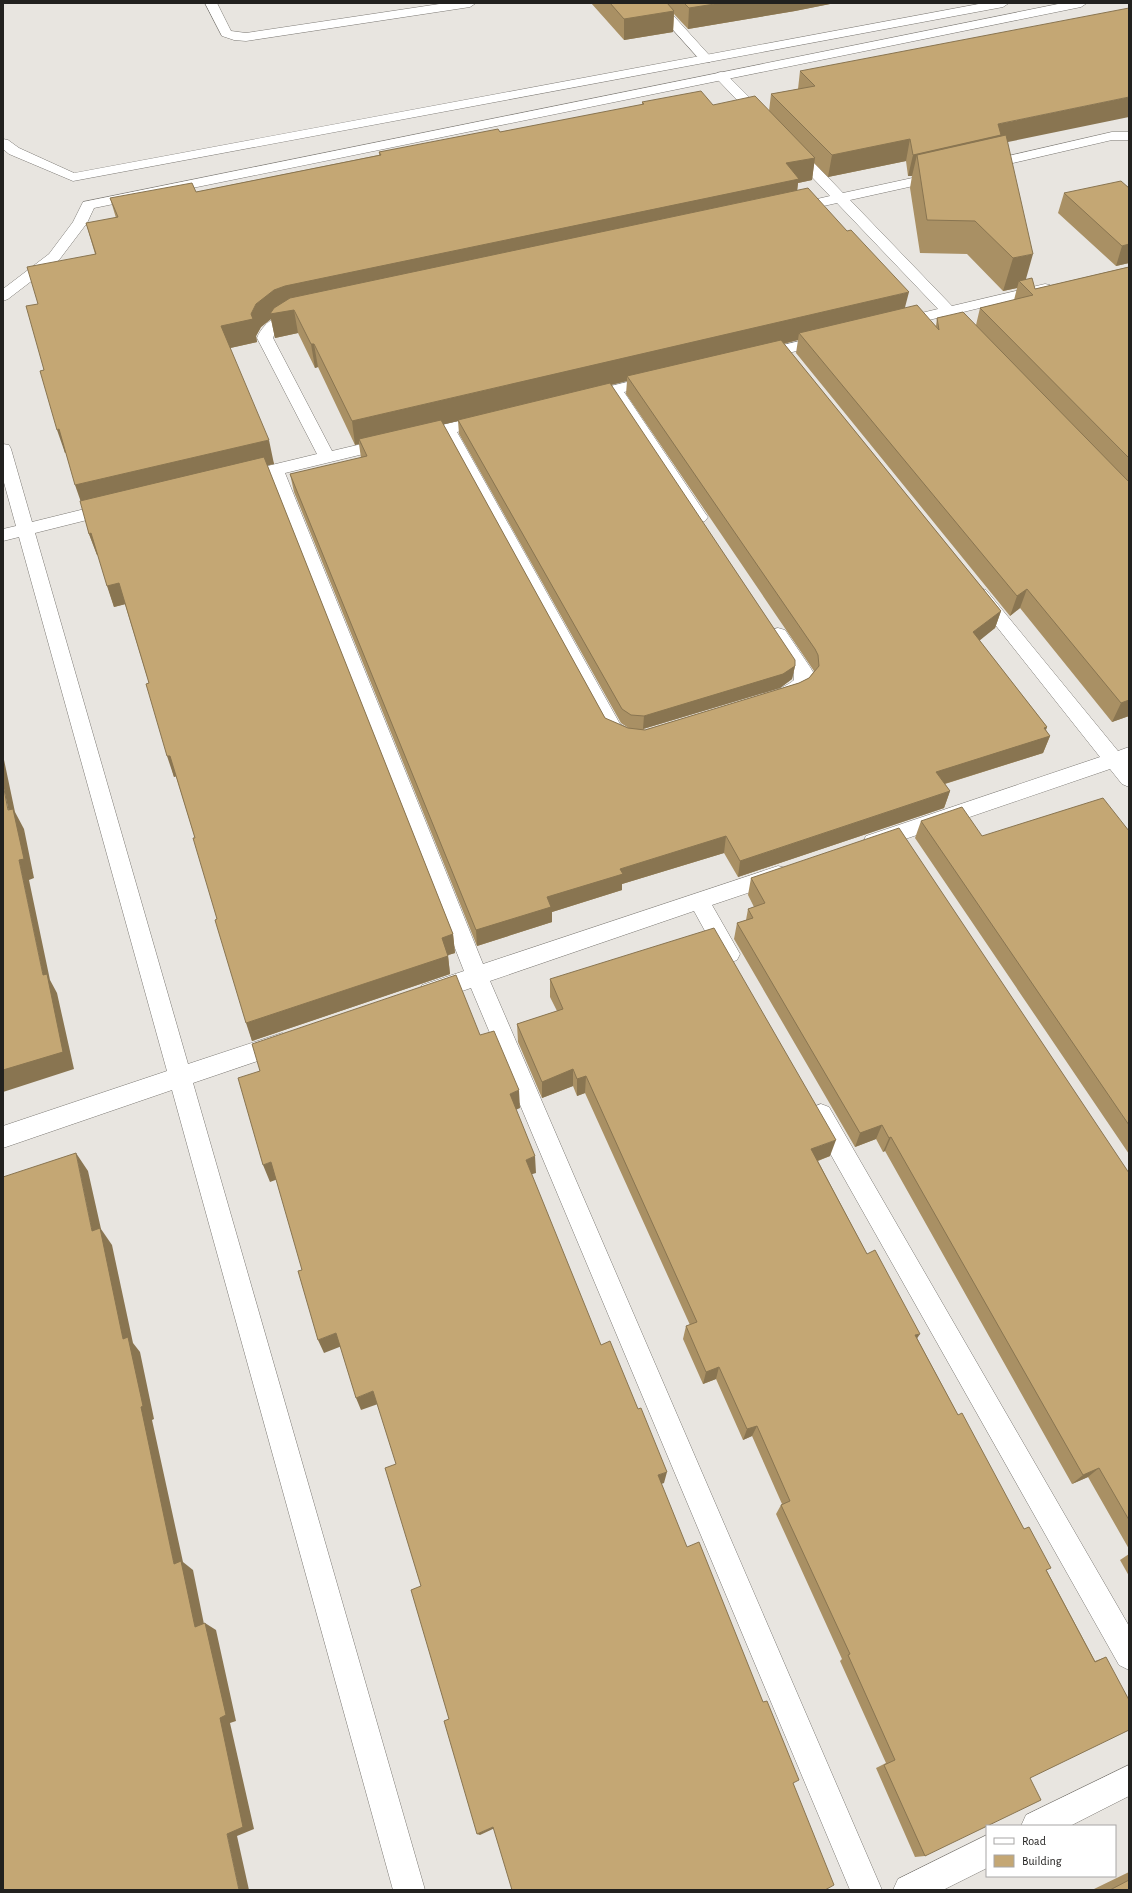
<svg xmlns="http://www.w3.org/2000/svg" width="1132" height="1893" viewBox="0 0 1132 1893" font-family="'Alegreya Sans',sans-serif">
	<style>
		.lines { fill: none; stroke-linecap: round; stroke-linejoin: round }
		.minor-casing { stroke: #7d7a75; stroke-width: 1 }
		.tertiary-casing { stroke: #7d7a75; stroke-width: 1 }
		.minor { fill: #fff; fill-rule: evenodd }
		.tertiary { fill: #fff; fill-rule: evenodd }
		.wall { fill: #a99064; fill-rule: evenodd }
		.shaded-wall { fill: #897551 }
		.building { fill: #c4a774; stroke: #897551 }
	</style>
	<rect width="100%" height="100%" fill="#e8e5e0"/>
	<g class="lines">
		<g class="minor-casing">
			<path id="minor" d="M205 3H217L231 31 246 33 446 3H476L470 7 246 41 234 40 222 36Z
				M649 3H662L710 56 712 59 710 62H702Z
				M721 72 725 73 769 117 771 120 769 123H759L717 79 715 76 717 73Z
				M1112 132H1129V140H1112L983 170 978 169 976 166 978 163Z
				M793 145 798 146 843 193 940 172 945 173 947 176 945 179 850 200 952 306 1045 284 1050 285 1052 288 1050 291 959 313 964 319 961 322C953 324 950 322 945 316L897 328 892 326 889 323 892 320 938 309 837 203 792 213 787 212 785 209 787 206 830 196 788 152 786 149 788 146Z
				M299 309 304 311 307 314C299 325 280 318 273 338L332 451 488 414 494 415 496 419 494 423 457 432 620 724 636 733 639 738 636 743 629 745 606 734 442 435 285 473 483 964 778 866 786 868 789 874 786 880 712 905 740 954 737 960 729 963 721 960 694 911 490 981 882 1890H850L471 988 430 1002 422 999 419 992 422 985 464 971 269 476 261 478 255 477 253 473 255 469 317 454 257 338C265 319 281 314 299 309Z
				M825 335 830 337 833 340 830 343 759 360 753 358 751 355 753 352Z
				M656 375 662 377 664 380 662 383 624 392 705 513 708 517 705 521 699 523 693 521 610 396 584 402 578 400 576 397 578 394Z
				M3 444 9 445 11 449 32 522 113 502 119 504 122 508 119 512 35 533 188 1064 282 1033 290 1036 294 1043 290 1050 193 1083 425 1890H393L172 1090 3 1148V1126L167 1071 19 537 3 541V529L16 526 3 479Z
				M980 588 986 590 1118 751 1129 747V787L1122 784 1110 769 873 850 866 848 863 842 866 836 1100 757 974 598 971 594 974 590Z
				M778 628 785 630 810 667 813 672 814 682C806 695 787 706 772 702L769 697C775 688 787 687 794 680V673L769 635 771 630Z
				M821 1104 829 1107 1129 1626V1670L1119 1665 813 1123 809 1115 813 1107Z
				M1129 1765V1796L1070 1826H1021L1026 1815Z
				M987 1835V1868L943 1890H893L898 1879Z"/>
		</g>
		<g class="tertiary-casing">
			<path id="tertiary" d="M984 3H1009L1003 7 73 181 9 154 3 149V139L8 140 19 148 74 173Z
				M1063 3H1087L1081 7 94 208 87 223 59 260 8 299 3 301V289L49 254 73 222 83 202Z"/>
		</g>
		<use href="#minor" class="minor"/>
		<use href="#tertiary" class="tertiary"/>
	</g>
	<path class="wall" d="M591 3H835L795 11 688 29 674 14 673 32 624 40Z
		M800 71 1007 143 1026 280 1035 289 1128 267 1129 264V716L1112 722 1020 608 1010 616 796 353 798 340 784 344 1001 611 995 628 979 640 1047 727 1046 730 1050 736 1043 753 945 784 950 791 944 808 738 877 724 853 622 884V890L552 912V922L477 946 294 492 290 474 361 458 359 444 355 445 318 367 315 368 298 333 275 338 271 319 261 327 256 336 257 342 230 348 274 464 267 465 453 934 455 953 448 955 450 974 252 1041 195 838 176 776 174 777 149 683 125 604 114 607 98 555H97L89 534 81 500 66 453H65L44 370 38 304 95 254 86 223 116 218 110 198 196 192 379 155V152L500 132 642 105V102L713 105 769 111 771 94 798 89ZM906 161 908 176H912L910 188 920 253 967 254 1003 291 1017 288 1014 300 980 308 976 325 937 318 936 326 905 308 847 231 797 190 798 183 812 180 814 163 828 177ZM627 381 626 394 814 671 809 678 799 683 645 730 643 729 780 688 792 679 795 666 611 385ZM458 421 459 434 621 723 630 729 628 728 605 718 443 424Z
		M1129 188V263L1116 266 1058 213 1064 193Z
		M921 821 982 836 1129 831V1154L915 838Z
		M751 878 1129 1173V1549L1088 1477 1072 1484 885 1151 883 1152 876 1139 855 1147 734 939 737 923 746 920 748 909 754 907 748 895Z
		M550 979 830 1156 818 1161 867 1254 917 1338 958 1415 1047 1571 1095 1661 1106 1657 1030 1778 925 1856 915 1857 876 1768 886 1763 840 1661 842 1659 776 1514 781 1505 782 1504 752 1436 743 1440 716 1379 703 1384 683 1339 686 1326 690 1325 585 1093 577 1096 573 1086 542 1098 518 1042 517 1024 557 1011 550 997Z
		M1129 1554V1576L1120 1560Z
		M1129 1872V1890H1094V1889Z"/>
	<path class="shaded-wall" d="M721 3H835L795 11 688 29 689 8Z
		M674 11 673 32 624 40V19Z
		M1129 97V117L998 144 917 155 912 176H908L913 155 998 124Z
		M910 139 906 161 828 177 832 155Z
		M815 158 812 180 798 183 796 202 294 310 298 333 275 338 271 319 261 327 256 336 257 342 226 349 221 326 251 314 256 304 274 290 285 286 786 163Z
		M1129 244V263L1116 266 1122 246Z
		M1033 254 1024 286 1019 281 1017 288 1003 291 1013 258Z
		M909 292 903 315 799 333 798 340 630 380 627 376V381L361 444 359 439V444L355 445 352 421Z
		M311 344H314L318 367 315 368Z
		M59 429 67 453H65L57 430Z
		M269 440 274 464 83 508 75 485Z
		M91 533 99 554 97 555 89 534Z
		M119 583 126 604 114 607 107 586Z
		M1027 589 1020 608 1010 616 1017 596Z
		M1001 611 995 628 968 650 973 632Z
		M795 666 792 679 780 688 643 729 644 716Z
		M1129 700V716L1112 722 1121 703Z
		M1047 727 1042 738 1050 736 1043 753 931 788 936 772Z
		M3 755 15 812 24 829 34 878 29 880 50 980 57 993 74 1069 3 1092V1070L43 975 3 784Z
		M167 756H170L177 776 174 777Z
		M950 791 944 808 738 877 740 861Z
		M726 836 724 853 622 884V890L552 912V922L477 946 476 930 547 897 620 869Z
		M453 934 455 953 445 956 442 938Z
		M448 956 450 974 252 1041 246 1023Z
		M573 1069V1086L542 1098V1082Z
		M586 1076 585 1093 577 1096V1079Z
		M519 1090 520 1108 511 1112 510 1094Z
		M882 1125 876 1139 855 1147 860 1133Z
		M891 1137 885 1151 883 1152 889 1138Z
		M836 1140 830 1156 806 1165 811 1149Z
		M76 1153 88 1171 101 1229 112 1245 133 1343 140 1352 154 1419 152 1420 183 1562 193 1570 206 1634 195 1627 174 1564 123 1339 92 1231Z
		M535 1156 536 1173 526 1176V1160Z
		M271 1162 278 1179 270 1182 263 1165Z
		M336 1333 342 1346 324 1353 318 1340Z
		M920 1334 912 1346 915 1335Z
		M719 1367 716 1379 703 1384 706 1372Z
		M373 1391 378 1404 361 1410 356 1398Z
		M757 1426 752 1436 743 1440 747 1429Z
		M1099 1468 1088 1477 1072 1484 1083 1475Z
		M667 1472 664 1483 656 1486 658 1475Z
		M205 1623 216 1630 236 1721 230 1723 254 1829 237 1836 249 1890H239L227 1834Z
		M493 1827 495 1828 480 1835 477 1834Z"/>
	<path class="building" d="M610 3H667L674 11 624 19Z
		M684 3H721L689 8Z
		M1129 8V97L998 124 1001 135 913 155 910 139 832 155 771 94 815 86 800 71Z
		M701 91 713 105 755 96 815 158 786 163 799 179 285 286 274 290 256 304 251 314 253 319 221 326 269 440 75 485 59 429 57 430 40 371 44 370 26 306 38 304 27 267 96 254 86 223 118 217 110 198 192 183 196 192 381 155 379 152 498 129 500 132 644 104 642 102Z
		M1006 135 1033 254 1013 258 975 221 927 220 917 155Z
		M1121 181 1129 188V244L1122 246 1064 193Z
		M808 188 847 231 851 230 909 292 352 421 314 344H311L294 310 270 314 274 308 290 298Z
		M1129 267V458L980 308 1033 295 1019 281 1032 278 1035 289Z
		M917 305 939 330 937 318 963 312 1129 482V700L1121 703 1027 589 1017 596 799 333Z
		M781 340 1001 611 973 632 1047 727 1044 728 1050 736 936 772 950 791 740 861 726 836 620 869 623 874 547 897 551 907 476 930 290 474 367 456 359 439 441 420 605 718 628 728 645 730 799 683 809 678 819 666 818 655 815 649 627 376Z
		M610 383 795 660V666L783 674 644 716 631 715 622 709 458 420Z
		M264 457 453 934 442 938 448 956 246 1023 215 920 217 919 193 838H195L170 756H167L146 684 149 683 119 583 107 586 91 533 89 534 80 501Z
		M3 784 8 810 13 809 24 859 19 860 43 975 47 974 63 1052 3 1070Z
		M1103 798 1129 831V1125L921 821 962 807 982 836Z
		M899 828 1129 1173V1520L1099 1468 1083 1475 891 1137 889 1138 882 1125 860 1133 737 923 753 918 748 909 765 903 751 878Z
		M714 928 836 1140 811 1149 867 1254 875 1250 920 1334 915 1335 958 1415 962 1413 1024 1529 1029 1527 1051 1568 1046 1570 1095 1662 1106 1657 1129 1700V1730L1030 1778 1041 1800 925 1856 884 1765 895 1760 848 1655 850 1654 781 1505 790 1501 757 1426 747 1429 719 1367 706 1372 686 1326 697 1322 586 1076 577 1079 573 1069 542 1082 517 1024 563 1009 550 979Z
		M456 975 480 1035 494 1031 519 1090 510 1094 535 1156 526 1160 601 1345 610 1341 638 1409 641 1408 667 1472 658 1475 687 1547 699 1542 763 1702 767 1701 799 1780 793 1783 834 1885 825 1890H512L493 1827 477 1834 444 1721 449 1719 411 1590 421 1586 385 1468 396 1464 373 1391 356 1398 336 1333 318 1340 298 1271 302 1270 271 1162 263 1165 238 1078 260 1071 252 1044Z
		M76 1153 92 1231 100 1228 123 1339 128 1337 143 1406 141 1407 174 1564 181 1561 195 1627 205 1623 226 1715 220 1718 243 1827 227 1834 239 1890H3V1177Z
		M1129 1880V1890H1110Z"/>
	<rect width="1132" height="1893" fill="none" stroke="#22211f" stroke-width="8"/>
	<rect x="986" y="1825" width="130" height="52" fill="#ffffff" stroke="#a7a6a5"/>
	<rect x="994" y="1838" width="20" height="6" fill="#ffffff" stroke="#a7a6a5"/>
	<text x="1022" y="1845" font-size="12" fill="#22211f">Road</text>
	<rect x="994" y="1855" width="20" height="12" fill="#c4a774" stroke="#a7a6a5"/>
	<text x="1022" y="1865" font-size="12" fill="#22211f">Building</text>
</svg>
